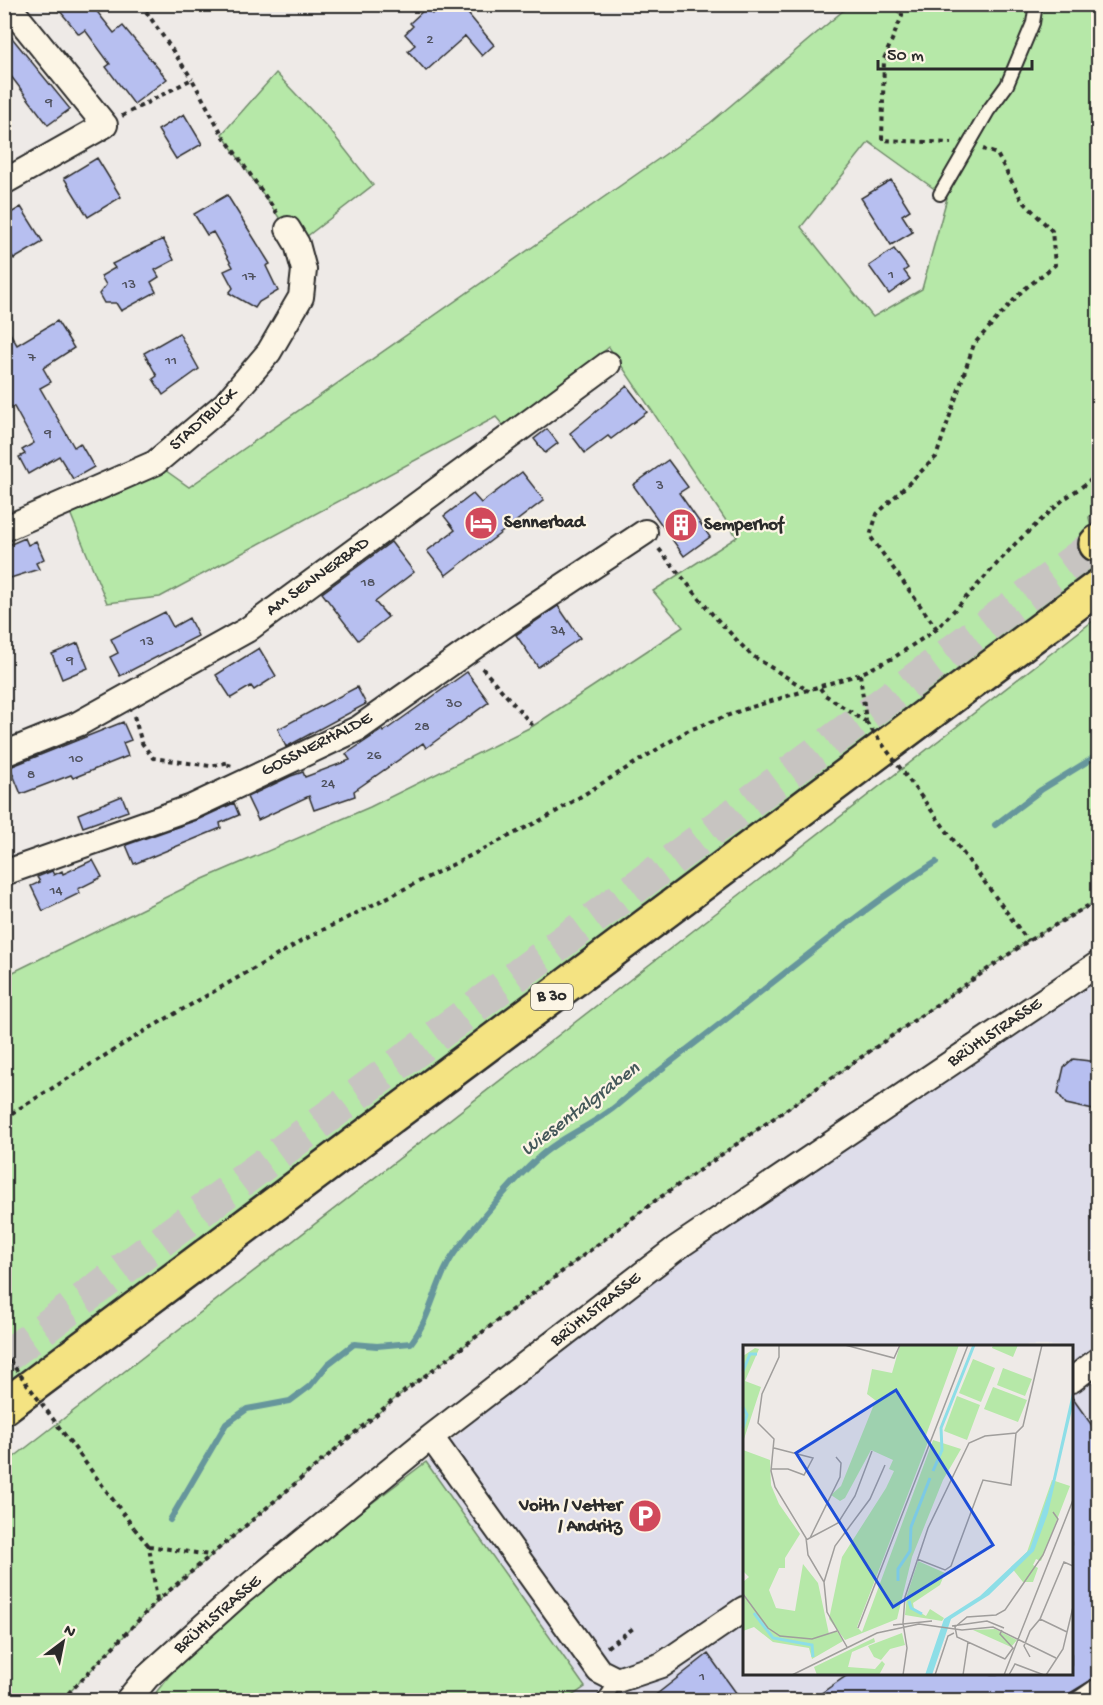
<svg xmlns="http://www.w3.org/2000/svg" width="1103" height="1705" viewBox="0 0 1103 1705" font-family="'Gochi Hand',sans-serif">
	<style>
		.built { fill: #deddea; fill-rule: evenodd }
		.green { fill: #b6e8a8; stroke: #708a6a; stroke-width: 1.5; fill-rule: evenodd }
		.lines { fill: none; stroke-linecap: round; stroke-linejoin: round }
		.stream { stroke: #66969c; stroke-width: 6 }
		.building { fill: #b7bff0; stroke: #2b2b2b; stroke-width: 1.5 }
		.highway-tunnel { stroke: #c7c4c1; stroke-width: 33; stroke-dasharray: 33 16; stroke-linecap: butt }
		.lane-casing { stroke: #2b2b2b; stroke-width: 16 }
		.street-casing { stroke: #2b2b2b; stroke-width: 28 }
		.highway-casing { stroke: #2b2b2b; stroke-width: 38 }
		.path { stroke: #2b2b2b; stroke-width: 4; stroke-dasharray: 4.5 4.5; stroke-linecap: butt }
		.lane { stroke: #fcf5e5; stroke-width: 12 }
		.street { stroke: #fcf5e5; stroke-width: 24 }
		.highway { stroke: #f4e382; stroke-width: 33 }
		.path-bridge { stroke: #2b2b2b; stroke-width: 4; stroke-dasharray: 4.5 4.5; stroke-linecap: butt }
		.labels { text-anchor: middle; dominant-baseline: central; stroke-width: 4.5; stroke-linejoin: round; paint-order: stroke }
		.number-label { font-size: 15px; fill: #4e505c }
		.shield { fill: #fcf5e5; stroke: #6a6863; stroke-width: 1.5 }
		.shield-label { font-size: 16px; font-weight: bold; fill: #2b2b2b }
		.street-label { font-size: 18px; fill: #2b2b2b; stroke: #fcf5e5 }
		.poi-label { font-size: 18px; font-weight: bold; fill: #2b2b2b; stroke: #fcf5e5; text-anchor: start }
		.water-label { font-size: 20px; font-style: italic; fill: #44585a; stroke: #fcf5e5 }
		.inset-river { fill: none; stroke: #8ddee7; stroke-width: 3 }
		.inset-road { fill: none; stroke: #a09e9c; stroke-width: 1.5 }
		.view { fill: #1d4ed8; fill-opacity: 0.15; stroke: #1d4ed8; stroke-width: 3 }
		.inset-edge { fill: none; stroke: #2b2b2b; stroke-width: 3 }
	</style>
	<rect width="100%" height="100%" fill="#eeeae7"/>
	<filter id="ink" filterUnits="userSpaceOnUse"><feTurbulence type="fractalNoise" baseFrequency=".0167" numOctaves="2"/><feDisplacementMap in="SourceGraphic" scale="12" xChannelSelector="R" yChannelSelector="G"/><feConvolveMatrix kernelMatrix="1 2 1 2 8 2 1 2 1" color-interpolation-filters="sRGB"/></filter>
	<g filter="url(#ink)">
		<path class="built" d="M1098 964V1700H566L584 1687 426 1462 675 1249ZM744 1346H1072V1674H744Z"/>
		<path class="green" d="M850 5H890L901 15 902 5H1098V510L1089 517 1098 568 5 1386V976L203 879 370 807 533 726 683 627 653 591 737 537 609 347 509 432 496 417 160 597 107 603 66 503 155 463 189 487 710 123ZM869 142 947 198 922 289 873 317 801 227Z
			M276 73 329 129 373 185 297 244 222 134Z
			M1098 617V900L1028 941 655 1201 397 1397 158 1601 62 1700H5V1464Z
			M426 1462 585 1687 566 1700H150L169 1676 244 1600Z"/>
		<g class="lines">
			<path class="stream" d="M995 825 1041 790 1098 755
				M170 1520 226 1424 247 1409 290 1401 310 1386 328 1364 354 1344 377 1346 411 1343C434 1313 435 1277 459 1247 481 1219 511 1183 537 1159 560 1137 592 1126 616 1106 662 1067 711 1032 758 994 817 948 873 901 936 862"/>
		</g>
		<path class="building" d="M54 4H91L114 33 123 26 167 79 134 104 106 67 110 64 85 30 79 34Z
			M442 4H460L494 45 482 56 465 36 426 71 408 51 415 45 405 34 413 26 410 23 426 8 432 14Z
			M4 28 70 109 48 125 4 67Z
			M184 114 202 144 176 159 158 130Z
			M97 158 121 197 88 217 64 178Z
			M891 180 910 210 902 215 913 232 891 245 861 198Z
			M227 195 270 264 266 266 278 291 259 302 255 308 229 293 233 288 224 271 233 267 213 232 207 235 194 214Z
			M21 207 43 242 14 259 4 243V217Z
			M163 239 174 260 155 270 159 277 151 282 156 292 121 311 116 303H104L99 294 106 285 101 276 115 268 112 264Z
			M894 249 908 268 904 271 910 279 889 294 869 266Z
			M57 321 74 348 43 368 51 382 40 388 74 447 80 443 94 467 73 479 59 456 28 474 19 457 25 454 22 450 34 443 14 407 4 406V323L17 345Z
			M179 333 199 369 163 395 153 379 157 376 144 353Z
			M627 386 647 412 611 439 608 436 585 453 570 433Z
			M547 429 558 443 545 453 534 439Z
			M668 460 688 487 679 493 710 537 684 556 633 485Z
			M522 472 544 500 446 575 427 551 455 530 444 516 473 494 481 503Z
			M25 538 28 545 36 541 44 559 36 563 39 569 4 580V547Z
			M391 542 414 572 375 602 388 617 358 640 322 593Z
			M558 606 580 638 538 667 516 635Z
			M165 612 173 627 189 618 198 636 120 676 110 657 118 653 111 639Z
			M78 643 88 668 62 679 52 654Z
			M259 648 276 676 254 690 251 686 231 698 216 675Z
			M467 672 489 702 441 737 426 748 423 743 354 791 355 796 314 810 309 796 258 820 247 797 291 776 303 772 305 777 350 760 346 754 382 730 383 732Z
			M357 687 366 704 286 747 278 729Z
			M123 722 131 740 123 743 128 756 73 778 71 775 21 794 10 767Z
			M122 796 128 811 83 827 78 814Z
			M234 803 239 815 220 823 221 828 134 864 126 845 197 820Z
			M93 860 102 877 78 889 80 893 43 911 31 886 40 882 37 877 52 871 54 875 62 871 63 874Z
			M1073 1059 1098 1062V1111L1066 1104 1058 1093 1064 1067Z
			M1071 1396 1098 1434V1676L1070 1693 1067 1701H810L849 1674H1071Z
			M708 1654 742 1701H648Z"/>
		<g class="lines">
			<path class="highway-tunnel" d="M4 1358 1096 544"/>
			<g class="lane-casing">
				<path id="lane" d="M940 194 988 111 1007 85 1033 23 1036 4
					M604 1700 617 1680
					M1075 1700 1098 1684"/>
			</g>
			<g class="street-casing">
				<path id="street" d="M4 182 105 125 7 4
					M4 529 155 463 225 404 269 352 301 297 304 270 297 244 288 229
					M4 754 78 724 247 630 608 364
					M4 873 192 807 359 728 515 618 645 532
					M1072 1380 1098 1360
					M431 1437 599 1671 617 1680 662 1665 744 1609
					M128 1700 147 1677 239 1594 431 1437 675 1249 1098 964"/>
			</g>
			<g class="highway-casing">
				<path id="highway" d="M1096 544 1098 542
					M4 1407 1098 587"/>
			</g>
			<path class="path" d="M141 4 192 79
				M902 4V16L884 59 882 140 952 143
				M122 116 192 79 222 134 277 213
				M659 549 713 615 751 655 809 691
				M937 629 870 536 877 514 936 457 974 344 1022 291 1055 265 1052 231 1021 199 997 154 983 149
				M482 668 533 726
				M860 674 866 721
				M820 688 825 695 866 722
				M134 716 142 743 153 758 210 766 230 762 229 767
				M1000 903 1028 941
				M4 935 10 956 4 971
				M4 1118 143 1032 309 937 549 816 687 731 742 710 860 674 893 658 937 629 1016 543 1063 500 1098 475
				M134 1528 149 1546
				M157 1600 149 1546 209 1555
				M607 1647 635 1627
				M62 1700 157 1601 397 1397 655 1201 1028 941 1098 900"/>
			<use href="#lane" class="lane"/>
			<use href="#street" class="street"/>
			<use href="#highway" class="highway"/>
			<path class="path-bridge" d="M866 722 1000 903
				M4 1353 134 1528"/>
		</g>
	</g>
	<defs>
		<g id="hotel-disc" transform="scale(1.725)"><circle r="9.5" fill="#d1495b" stroke="#fcf5e5"/><path d="M-6-4.5h1.5V1H6V5H4.5V3h-9V5H-6ZM-4 0a1.8 1.8 0 1 1 3.6 0ZM.5 0V-2.5h3Q6-2.5 6 0Z" fill="#fff"/></g>
		<g id="building-disc" transform="scale(1.725)"><circle r="9.5" fill="#d1495b" stroke="#fcf5e5"/><path d="M-4-6H4V6H1V3H-1V6H-4ZM-2.5-4.3h1.7v1.8h-1.7ZM.8-4.3h1.7v1.8H.8ZM-2.5-1h1.7V.8h-1.7ZM.8-1h1.7V.8H.8Z" fill="#fff"/></g>
		<g id="parking-disc" transform="scale(1.725)"><circle r="9.5" fill="#d1495b" stroke="#fcf5e5"/><path d="M-3.5-5.5H1a3.5 3.5 0 0 1 0 7H-1V5.5H-3.5ZM-1-3.4V-.6H.8a1.4 1.4 0 0 0 0-2.8Z" fill="#fff"/></g>
	</defs>
	<g fill-rule="evenodd">
		<use href="#hotel-disc" x="481" y="523"/>
		<use href="#building-disc" x="681" y="525"/>
		<use href="#parking-disc" x="645" y="1516"/>
	</g>
	<g class="labels">
		<g class="number-label">
			<text x="430" y="40">2</text>
			<text x="49" y="103">9</text>
			<text x="891" y="275">1</text>
			<text x="249" y="277">17</text>
			<text x="129" y="285">13</text>
			<text x="32" y="358">7</text>
			<text x="171" y="361">11</text>
			<text x="48" y="434">9</text>
			<text x="660" y="486">3</text>
			<text x="368" y="583">18</text>
			<text x="558" y="631">34</text>
			<text x="147" y="642">13</text>
			<text x="70" y="661">9</text>
			<text x="454" y="704">30</text>
			<text x="422" y="727">28</text>
			<text x="374" y="756">26</text>
			<text x="76" y="759">10</text>
			<text x="31" y="775">8</text>
			<text x="328" y="784">24</text>
			<text x="56" y="891">14</text>
			<text x="702" y="1677">1</text>
		</g>
		<rect class="shield" x="531" y="984" width="42" height="26" rx="4.5"/>
		<g class="shield-label">
			<text x="552" y="997">B 30</text>
		</g>
		<g class="street-label">
			<text transform="translate(204 420) rotate(-42)">STADTBLICK</text>
			<text transform="translate(318 577) rotate(-36)">AM SENNERBAD</text>
			<text transform="translate(317 745) rotate(-27)">GOSSNERHALDE</text>
			<text transform="translate(995 1033) rotate(-34)">BRÜHLSTRASSE</text>
			<text transform="translate(596 1310) rotate(-38)">BRÜHLSTRASSE</text>
			<text transform="translate(218 1615) rotate(-41)">BRÜHLSTRASSE</text>
		</g>
		<g class="poi-label">
			<text x="504" y="523">Sennerbad</text>
			<text x="704" y="525">Semperhof</text>
			<text x="622" y="1506" text-anchor="end">Voith / Vetter<tspan x="622" dy="21">/ Andritz</tspan></text>
		</g>
		<g class="water-label">
			<text transform="translate(581 1110) rotate(-37)">Wiesentalgraben</text>
		</g>
	</g>
	<g transform="translate(743 1345)">
		<rect width="330" height="330" fill="#eeeae7"/>
		<path d="M157 0H216L182 93 185 97 114 282 119 287 190 95 218 104 200 135 169 212 154 274 102 295 86 274 99 212 143 143 151 126 146 124 150 115 128 105 102 153 97 156 88 150 98 141 132 57 136 58 124 49 129 24 149 28ZM250 0H275L270 12 249 3ZM12 3 16 4 2 36 18 42 0 97V11ZM230 14 252 23 238 57 216 48ZM260 23 289 34 282 51 254 40ZM250 42 284 55 275 77 241 64ZM214 51 237 60 224 95 201 86ZM0 105 27 115 28 140 36 159 57 189 42 213V223H36L26 245 33 263 52 266 60 219 75 238 86 289 94 286 100 296 69 314 66 303 30 297 11 282 0 286V237L6 232 0 226ZM309 135 327 141 298 216 293 214 290 220 295 223 290 237H280L268 222 284 207ZM175 216 202 228 197 240 170 258 171 264 183 271 187 264 201 273 199 276 162 270 164 250ZM252 284 274 295 268 302 230 285ZM159 288 162 300 147 304 138 315 131 312 125 301ZM131 293 132 297 109 307 105 322 132 324 139 316 142 319 136 330H74L71 322Z" fill="#b6e8a8"/>
		<path d="M330 44V60L305 168 291 206 246 250 208 274 189 330H182L201 274 237 251 287 204 309 138Z" fill="#8ddee7"/>
		<path class="inset-river" d="M0 26 7 9H14M0 62 4 70 0 83M190 126 199 105 198 83 231 0M155 236V224L167 206 168 182 187 133M166 256 168 263 179 269M11 268 30 293 69 300 70 312"/>
		<path class="inset-road" d="M36 0V12L19 49 15 78 31 94 28 126 32 142 63 193 65 210 81 237 84 267 104 302M102 0 151 13 157 0M28 124H45L61 130 70 113 31 103M67 193 97 132 98 118 93 112M63 195 95 178 112 151 129 106M174 214 202 225 208 221 240 135 268 140 273 88M81 237 92 201 127 154 142 120M0 249 25 283 37 291 69 294 94 286M297 274 324 287M150 280 189 276M209 281 244 276 261 283M115 283 225 0M259 285 257 289 270 303 262 314M287 312 281 301 287 286 297 274 321 217 330 221M262 314 214 292 212 282 224 272 253 270 262 265 300 210 315 174 310 167M49 330 134 288 176 279 219 285 250 282 313 313M160 330 164 303 160 278 162 252 185 183 226 98 242 91 273 88 280 81 299 0M192 330 205 291 211 288M220 330 225 297M261 330 330 155M266 330 272 319 301 330M303 330 320 304 330 262"/>
		<path class="view" d="M153 45 250 200 150 262 53 108Z"/>
		<rect width="330" height="330" class="inset-edge"/>
	</g>
	<rect width="1103" height="1705" fill="none" stroke="#fcf5e5" stroke-width="24"/>
	<rect x="12" y="12" width="1079" height="1681" fill="none" stroke="#2b2b2b" stroke-width="2" filter="url(#ink)"/>
	<g transform="translate(63 1642) rotate(32)" stroke="#fcf5e5" stroke-width="4.5" paint-order="stroke">
	<path d="M0-4.5L10 22L0 15L-10 22Z" fill="#2b2b2b"/>
	<text y="-9" font-size="16" font-weight="bold" text-anchor="middle" fill="#2b2b2b">N</text>
	</g>
	<path d="M878 60v9h154v-9" fill="none" stroke="#2b2b2b" stroke-width="3"/>
	<text x="887" y="60" font-size="18" fill="#2b2b2b" stroke="#fcf5e5" stroke-width="4.5" paint-order="stroke">50 m</text>
</svg>
